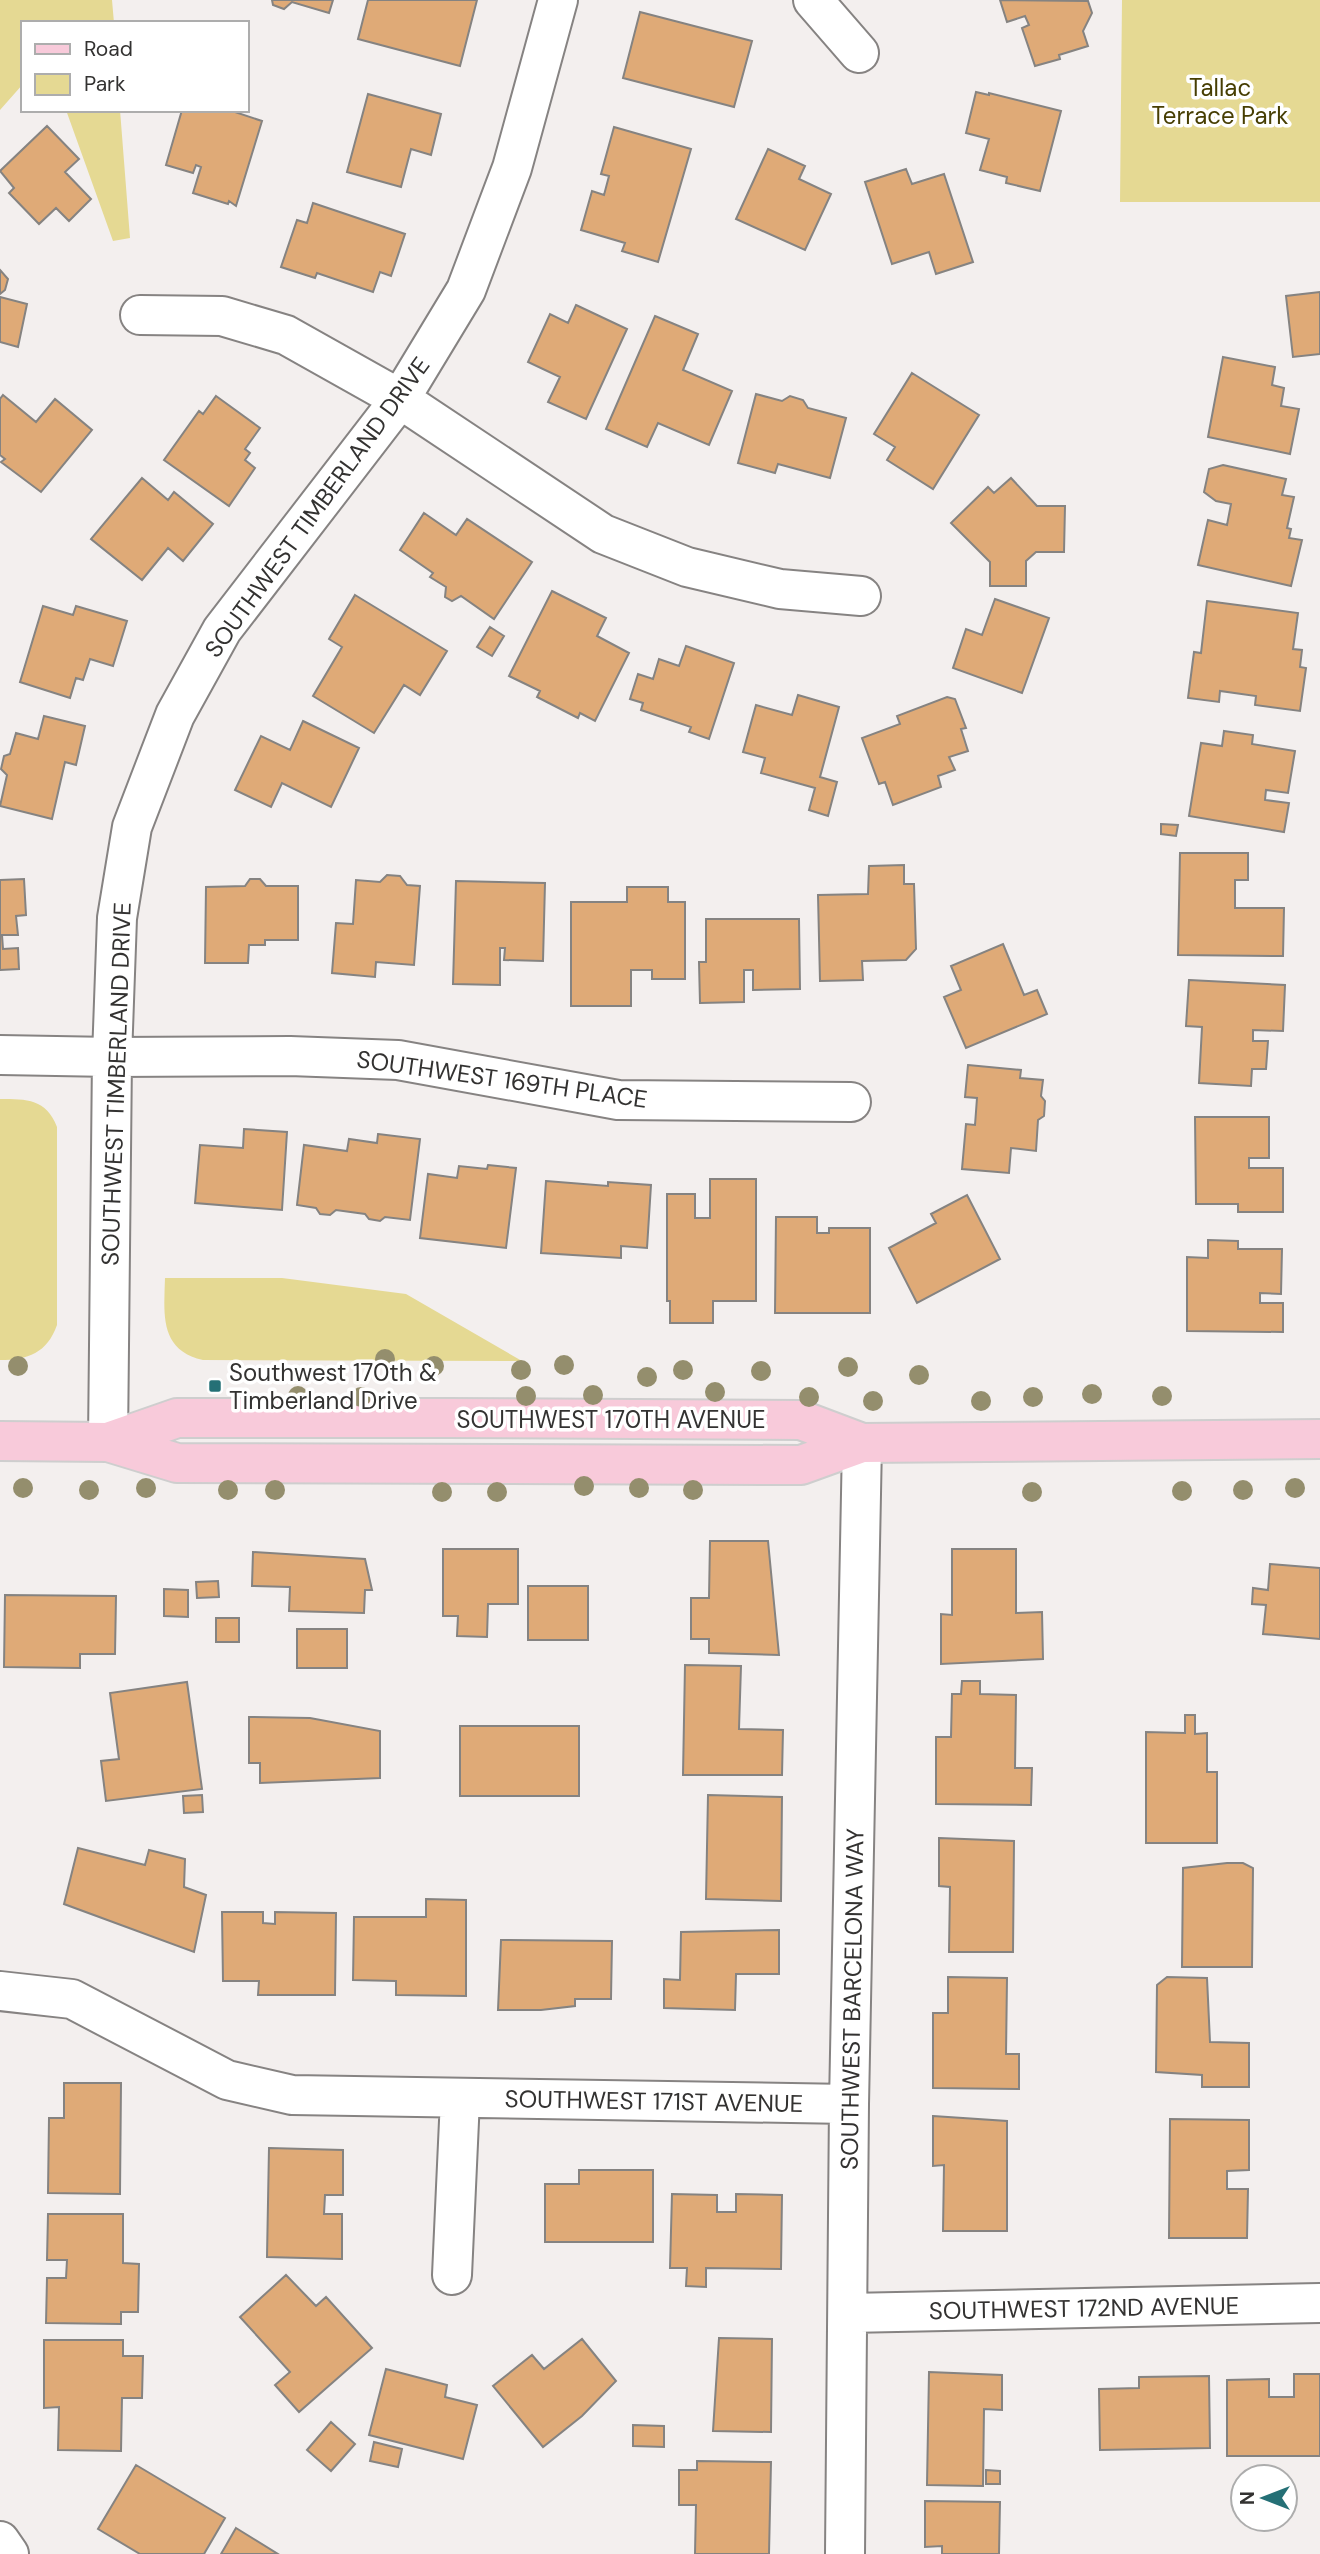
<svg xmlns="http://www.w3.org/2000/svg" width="1320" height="2554" viewBox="0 0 1320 2554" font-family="'DM Sans',sans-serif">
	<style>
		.green { fill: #e5d993 }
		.building { fill: #dfaa77; stroke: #858381; stroke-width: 2 }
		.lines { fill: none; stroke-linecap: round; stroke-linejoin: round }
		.minor-casing { stroke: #868382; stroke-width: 42 }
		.major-casing { stroke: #cecece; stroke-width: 42 }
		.minor { stroke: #fff; stroke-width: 38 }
		.major { stroke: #f8cada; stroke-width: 38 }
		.tree { fill: #948e6d }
		.poi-dot { fill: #257076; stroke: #fff; stroke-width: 2.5 }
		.labels { text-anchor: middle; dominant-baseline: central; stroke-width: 7; stroke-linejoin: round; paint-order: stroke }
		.park-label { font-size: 24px; fill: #473e03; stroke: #fff }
		.street-label { font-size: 24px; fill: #333231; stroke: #fff }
		.poi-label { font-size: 24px; fill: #333231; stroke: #fff; text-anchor: start }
	</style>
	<rect width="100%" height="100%" fill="#f3efee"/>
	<path class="green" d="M0 0H112L114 23H23V84L0 110Z
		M1122 0H1320V202H1120Z
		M66 110H120L130 238 113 241Z
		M0 1099C27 1099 46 1099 57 1127V1325C47 1353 28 1360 0 1360Z
		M165 1278H282L406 1294 522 1361 203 1360C159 1350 164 1314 165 1278Z"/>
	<path class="building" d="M272 0H333L329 13 292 2 284 9 273 5Z
		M368 0H477L460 66 358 39Z
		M1000 0 1088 1 1092 13 1083 31 1088 46 1059 55 1060 59 1035 66 1022 28 1029 25 1025 16 1007 22Z
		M640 12 752 41 734 107 623 78Z
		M976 92 989 95V93L1061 111 1040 191 1006 183 1007 177 980 170 989 139 966 133Z
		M368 94 441 114 431 155 411 149 401 187 347 172Z
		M182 110H229L262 121 236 206 229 201 228 204 193 193 201 167 196 165 193 173 166 165Z
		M47 126 79 159 65 172 91 199 69 221 56 208 39 224 9 193 14 188 0 171Z
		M614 127 691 149 658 262 622 251 625 243 581 230 592 191 604 195 609 176 601 174Z
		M768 149 805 166 799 179 831 194 805 250 736 219Z
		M906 169 912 184 944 174 973 262 936 274 929 252 892 264 865 182Z
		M313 203 405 234 391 276 380 272 373 292 317 273 315 278 281 267 297 220 307 223Z
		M0 270 8 279 5 290 0 294Z
		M1320 292V354L1293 357 1286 296Z
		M0 297 27 304 18 347 0 342Z
		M576 305 627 329 586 419 548 402 560 377 528 362 550 314 568 323Z
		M655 316 698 334 683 370 732 391 709 445 658 423 647 447 606 429Z
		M1223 357 1275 367 1272 385 1284 388 1281 406 1299 409 1290 454 1208 437Z
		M912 373 979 415 933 489 887 460 895 447 874 434Z
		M756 394 782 401 790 396 803 400 808 408 846 418 830 478 778 464 775 473 738 463Z
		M3 395 36 422 55 399 92 430 41 492 1 462 5 459 0 455V399Z
		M216 396 260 428 245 449 250 453 245 460 255 468 229 506 164 460 199 411 203 414Z
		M1223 465 1286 479 1282 495 1294 497 1287 528 1291 529 1289 538 1302 540 1291 586 1198 565 1208 520 1227 525 1231 504 1216 501 1204 492 1209 469Z
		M142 478 168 500 174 492 213 524 183 561 168 548 142 580 91 539Z
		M1011 478 1037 506H1065L1064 552H1036L1026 561V586H990V562L951 523 988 487 994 493Z
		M424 513 456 535 467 519 532 562 494 619 461 596 452 601 445 597 446 587 430 577 433 573 400 550Z
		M552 591 606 618 597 636 629 653 595 721 580 713 578 718 537 697 540 691 509 676Z
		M355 595 447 651 420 695 404 685 374 733 313 696 342 647 329 639Z
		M995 599 1049 618 1022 693 953 668 966 629 982 635Z
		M1207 601 1298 613 1293 649 1302 650 1300 667 1306 668 1300 711 1255 705 1256 696 1220 691 1219 702 1188 698 1194 652 1201 653Z
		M43 606 73 615 76 606 127 621 113 666 90 659 83 680 76 678 70 698 20 682Z
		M490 627 504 636 492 656 477 647Z
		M686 646 734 663 709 739 689 732 691 727 641 710 643 703 630 699 638 674 653 679 659 659 679 666Z
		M798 695 839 707 820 777 837 782 828 816 809 810 815 788 761 773 765 758 743 752 756 705 792 715Z
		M947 697 955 699 966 728 961 729 968 751 949 757 955 770 938 776 941 787 893 805 885 782 879 784 862 738 900 724 897 716Z
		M44 716 85 726 76 765 65 762 52 819 0 806 7 775 1 769 4 756 10 754 16 733 38 739Z
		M303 721 359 748 331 807 282 783 271 807 235 790 261 736 290 750Z
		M1224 731 1253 735 1252 744 1295 751 1288 793 1266 790 1265 800 1289 803 1284 832 1189 816 1201 743 1222 746Z
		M1161 824 1178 825 1176 836 1161 834Z
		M1180 853H1248V880H1235V908H1284L1283 956 1178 955Z
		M904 865V884H914L916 949 906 960 862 961 863 980 820 981 818 895 868 894 869 866Z
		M387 875 400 876 407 885 420 886 414 965 376 962 375 977 332 973 336 923 353 924 356 880 380 882Z
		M24 879 26 915 16 916 18 935H2L3 949 18 948 19 969 0 970V880Z
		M250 879H260L266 886H298V940H265V945H249L248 963H205L206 887 245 886Z
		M456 881 545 883 543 961 504 960 505 948H500V985L453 984Z
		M627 887H668V902H685V979H652V970H631V1006H571V902H627Z
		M706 919H799L800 989 753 990V970H744V1002L700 1003 699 962H706Z
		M1003 944 1024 995 1037 990 1047 1014 966 1048 944 997 961 990 951 966Z
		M1189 980 1285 985 1283 1031 1253 1030V1041H1268L1266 1069H1252L1251 1086 1199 1083 1202 1027 1186 1026Z
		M968 1065 1021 1070 1020 1078 1043 1080 1041 1096 1045 1101 1044 1116 1038 1120 1036 1151 1011 1148 1009 1173 962 1169 966 1124 975 1125 977 1098 965 1097Z
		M1195 1117H1269V1158H1249V1168H1283V1212H1238V1204H1196Z
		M244 1129 287 1132 282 1210 195 1203 200 1145 243 1148Z
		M378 1134 420 1139 410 1220 385 1217 380 1221 369 1219 365 1214 336 1210 330 1215 320 1214 316 1208 297 1205 304 1145 347 1151 349 1139 377 1143Z
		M488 1165 516 1168 506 1248 420 1238 428 1174 457 1178 459 1166 487 1169Z
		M710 1179H756V1301H713V1323H670V1301H667V1194H695V1218H710Z
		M546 1181 608 1186V1182L651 1185 647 1248 621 1246V1258L541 1253Z
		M967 1195 1000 1259 917 1303 889 1248 936 1223 931 1214Z
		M776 1217H817V1233H829V1228H870V1313H775Z
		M1208 1240 1238 1241V1249H1282L1281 1294 1260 1293V1303H1283V1332L1187 1331V1257L1208 1258Z
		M710 1541H768L779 1655 709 1653V1639H691V1598H709Z
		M443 1549H518V1604H488L487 1637 457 1636 458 1616H443Z
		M952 1549H1016V1613L1042 1612 1043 1659 941 1664V1614L952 1615Z
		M253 1552 365 1559 372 1590H365L364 1613 289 1611 290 1587 252 1586Z
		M1270 1564 1320 1568V1639L1263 1634 1266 1605 1252 1604 1253 1588 1268 1590Z
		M218 1581 219 1597 197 1598 196 1582Z
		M528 1586H588V1640H528Z
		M164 1589 188 1590V1617L164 1616Z
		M5 1595 116 1596 115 1654H80V1668L4 1667Z
		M216 1618H239V1642H216Z
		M297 1629H347V1668H297Z
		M685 1665 741 1666 739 1729 783 1730 782 1775H683Z
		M962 1681H980V1694L1016 1695 1015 1768H1032L1031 1805 936 1804V1737H951L952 1694H961Z
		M187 1682 202 1789 106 1801 101 1761 119 1759 110 1693Z
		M1185 1715H1195V1734L1207 1733V1772H1217V1843H1146V1732L1185 1733Z
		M249 1717 310 1718 380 1731V1778L260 1783V1763H249Z
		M460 1726H579V1796H460Z
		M202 1795 203 1812 184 1813 183 1796Z
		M708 1795 782 1797 781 1901 706 1899Z
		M939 1838 1014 1841 1013 1952H949L950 1887 939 1886Z
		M78 1848 145 1865 149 1850 185 1859 184 1887 206 1895 194 1952 64 1904Z
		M1227 1863H1243L1253 1868 1252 1967H1182L1183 1868Z
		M426 1899 466 1900V1996L396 1995V1981L353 1980 354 1917H426Z
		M222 1912H263V1923L275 1924V1912L336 1913 335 1995H258L259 1981H223Z
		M779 1930V1974H736L735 2010 664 2008V1979L680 1980 681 1932Z
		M501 1940 612 1941 611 1999H575V2006L541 2010H498Z
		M948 1977 1007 1978 1006 2054H1019V2089L933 2088V2013H948Z
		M1167 1977 1207 1978 1210 2042 1249 2043V2087H1202V2075L1156 2072 1157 1985Z
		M64 2083H121L120 2194 48 2193 49 2118H64Z
		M933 2116 1007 2121V2231H943L944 2165 933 2166Z
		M1170 2119 1249 2120V2170L1227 2171V2189H1248L1247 2238H1169Z
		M269 2148 343 2150V2195H325L324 2214H342V2259L267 2257Z
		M579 2170H653V2242H545V2184H579Z
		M672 2194 717 2195V2212H736V2194L782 2195 781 2269 706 2268V2287L686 2286 687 2268H670Z
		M48 2214H123V2263L139 2264 138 2312H121V2324L46 2323 47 2278H66L67 2260H47Z
		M286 2275 316 2306 326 2297 372 2348 299 2412 275 2385 290 2372 240 2317Z
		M719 2338 772 2339 771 2432 713 2431Z
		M582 2339 616 2381 582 2416 543 2447 493 2386 532 2355 544 2369Z
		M44 2340H123V2356H143L142 2398H122L121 2451 58 2450 59 2407 44 2408Z
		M386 2369 447 2385 445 2397 477 2405 463 2459 369 2435Z
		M929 2372 1002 2375V2410L984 2409 983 2486 927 2485Z
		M1294 2374H1320V2456H1227V2380L1269 2379V2397H1294Z
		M1209 2376 1210 2448 1100 2450 1099 2389 1139 2388V2377Z
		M331 2422 355 2444 331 2471 307 2450Z
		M633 2425 664 2426V2447L633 2446Z
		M374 2442 402 2449 398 2467 370 2461Z
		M697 2461 771 2462 769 2554H695L696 2505H679V2470H697Z
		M136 2465 225 2518 204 2554H140L98 2529Z
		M986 2470 1000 2471V2484H986Z
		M925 2501 1000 2502 999 2554H942V2546L925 2547Z
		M236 2528 278 2554H221Z"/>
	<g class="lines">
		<g class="minor-casing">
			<path id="minor" d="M813 0 859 53
				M140 315 222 316 286 335 400 399 603 534 687 567 780 589 861 596
				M0 1055 112 1057 290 1056 398 1060 618 1100 851 1102
				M108 1442 112 1057 117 918 132 827 175 715 222 630 400 399 466 290 512 168 558 0
				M0 1991 72 1999 227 2080 292 2095 849 2104
				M452 2275 460 2099
				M848 2313 1320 2303
				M0 2541 9 2554
				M845 2554 849 2104 862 1443"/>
		</g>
		<g class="major-casing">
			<path id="major" d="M0 1441 108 1442 177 1463 801 1465 862 1443 1320 1439
				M108 1442 177 1418H446L801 1420 862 1443"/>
		</g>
		<use href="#minor" class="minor"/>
		<use href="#major" class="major"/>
	</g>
	<g class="tree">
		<circle cx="385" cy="1359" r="10"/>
		<circle cx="564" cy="1365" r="10"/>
		<circle cx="18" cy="1366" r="10"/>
		<circle cx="434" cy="1366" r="10"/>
		<circle cx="848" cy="1367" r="10"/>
		<circle cx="521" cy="1370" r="10"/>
		<circle cx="683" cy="1370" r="10"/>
		<circle cx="761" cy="1371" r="10"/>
		<circle cx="919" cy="1375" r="10"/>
		<circle cx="647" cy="1377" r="10"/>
		<circle cx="715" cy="1392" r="10"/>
		<circle cx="1092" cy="1394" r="10"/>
		<circle cx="593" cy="1395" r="10"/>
		<circle cx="298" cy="1396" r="10"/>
		<circle cx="526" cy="1396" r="10"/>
		<circle cx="1162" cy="1396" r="10"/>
		<circle cx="361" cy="1397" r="10"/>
		<circle cx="809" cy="1397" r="10"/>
		<circle cx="1033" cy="1397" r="10"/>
		<circle cx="873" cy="1401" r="10"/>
		<circle cx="981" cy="1401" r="10"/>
		<circle cx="584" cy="1486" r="10"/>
		<circle cx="23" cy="1488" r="10"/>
		<circle cx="146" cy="1488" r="10"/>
		<circle cx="639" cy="1488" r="10"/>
		<circle cx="1295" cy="1488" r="10"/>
		<circle cx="89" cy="1490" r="10"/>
		<circle cx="228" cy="1490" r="10"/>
		<circle cx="275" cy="1490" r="10"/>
		<circle cx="693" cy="1490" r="10"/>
		<circle cx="1243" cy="1490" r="10"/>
		<circle cx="1182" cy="1491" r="10"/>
		<circle cx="442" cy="1492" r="10"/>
		<circle cx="497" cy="1492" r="10"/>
		<circle cx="1032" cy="1492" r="10"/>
	</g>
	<rect class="poi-dot" x="208" y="1379" width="14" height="14" rx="3.5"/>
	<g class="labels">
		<g class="park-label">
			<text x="1220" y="87">Tallac<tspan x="1220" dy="28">Terrace Park</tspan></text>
		</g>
		<g class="street-label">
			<text transform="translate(317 507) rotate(-54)">SOUTHWEST TIMBERLAND DRIVE</text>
			<text transform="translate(502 1079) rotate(8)">SOUTHWEST 169TH PLACE</text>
			<text transform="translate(116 1084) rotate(-88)">SOUTHWEST TIMBERLAND DRIVE</text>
			<text x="611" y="1419">SOUTHWEST 170TH AVENUE</text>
			<text transform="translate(852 1999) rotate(-89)">SOUTHWEST BARCELONA WAY</text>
			<text transform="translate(654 2101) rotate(1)">SOUTHWEST 171ST AVENUE</text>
			<text transform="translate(1084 2308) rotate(-1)">SOUTHWEST 172ND AVENUE</text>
		</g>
		<g class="poi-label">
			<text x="229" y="1372">Southwest 170th &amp;<tspan x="229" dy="28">Timberland Drive</tspan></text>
		</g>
	</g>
	<rect x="21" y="21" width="228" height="91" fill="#ffffff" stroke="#adadad" stroke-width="2"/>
	<rect x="35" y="44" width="35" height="10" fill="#f8cada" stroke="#adadad" stroke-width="2"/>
	<text x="84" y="56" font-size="21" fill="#333231">Road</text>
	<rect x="35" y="74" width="35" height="21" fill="#e5d993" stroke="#adadad" stroke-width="2"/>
	<text x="84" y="91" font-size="21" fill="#333231">Park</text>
	<g transform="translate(1264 2498) rotate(270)"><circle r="33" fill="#ffffff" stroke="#adadad" stroke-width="2"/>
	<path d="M0-5L12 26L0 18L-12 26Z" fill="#257076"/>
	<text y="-10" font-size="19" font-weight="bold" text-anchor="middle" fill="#333231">N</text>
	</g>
</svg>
